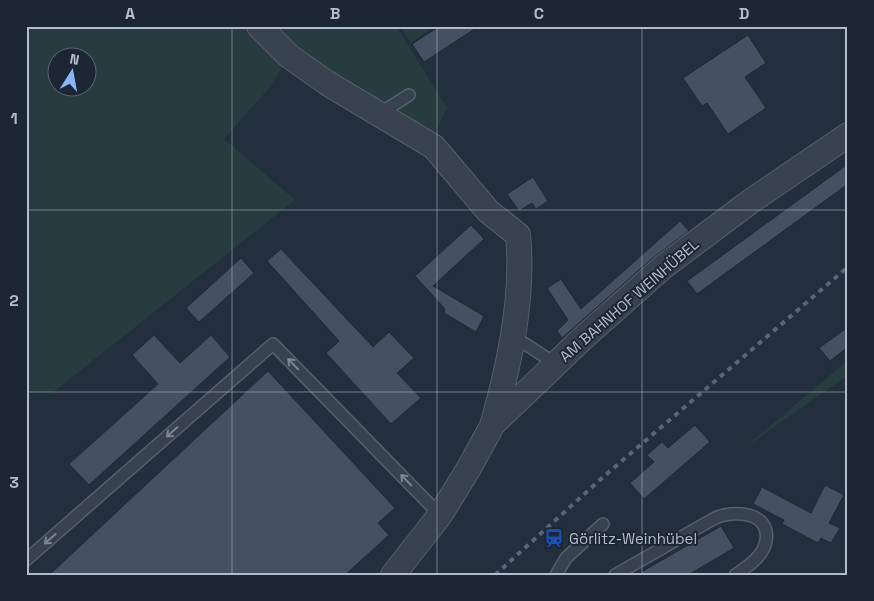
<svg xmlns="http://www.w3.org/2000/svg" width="874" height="601" viewBox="0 0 874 601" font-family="'Space Grotesk',sans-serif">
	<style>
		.green { fill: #263c3f; fill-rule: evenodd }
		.building { fill: #455162; stroke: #1f2835 }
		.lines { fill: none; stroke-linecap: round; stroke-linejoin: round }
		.lane-casing { stroke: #565f6c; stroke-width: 14 }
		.street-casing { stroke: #565f6c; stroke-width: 26 }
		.lane { stroke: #38414e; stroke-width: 11 }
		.street { stroke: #38414e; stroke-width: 24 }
		.rail { stroke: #5a6575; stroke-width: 4; stroke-dasharray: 5 5; stroke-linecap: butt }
		.oneway { stroke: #7c8592 }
		.grid { fill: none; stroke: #b4bcc9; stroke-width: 1; stroke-opacity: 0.55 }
		.labels { text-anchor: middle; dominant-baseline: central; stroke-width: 4; stroke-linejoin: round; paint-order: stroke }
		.street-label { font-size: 15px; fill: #b4bcc9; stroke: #1d2633 }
		.poi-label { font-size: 15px; fill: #b4bcc9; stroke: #1d2633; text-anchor: start }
		.neatline { fill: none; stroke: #b4bcc9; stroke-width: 2 }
		.grid-label { font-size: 16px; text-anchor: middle; font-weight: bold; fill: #b4bcc9 }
	</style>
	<rect width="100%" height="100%" fill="#242f3e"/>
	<path class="green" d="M26 26H251L287 59 270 87 224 139 295 200 52 393H26ZM58 58H88V88H58Z
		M265 26H396L447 108 432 138 291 52Z
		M400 26H434L411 43Z
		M848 360V375L743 449Z"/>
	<path class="building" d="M440 26H479L424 62 412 44Z
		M748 35 766 63 745 77 766 108 728 134 707 103 702 106 683 78Z
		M848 164V184L697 294 687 281Z
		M533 177 548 201 536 209 532 203 519 211 507 194Z
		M680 221 689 231 654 257 562 338 557 331 568 320 547 288 561 279 581 309Z
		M471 225 484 239 433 286 484 316 476 332 444 313 445 309 415 276Z
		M281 249 373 347 389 332 414 358 397 373 421 398 391 424 326 353 339 341 267 261Z
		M241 258 254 273 199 322 186 308Z
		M848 327V347L830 361 819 348Z
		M154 335 180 363 211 335 230 357 89 485 69 464 158 384 132 355Z
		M268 371 395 508 378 523 389 535 345 575H49Z
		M695 425 710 442 644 499 630 483 654 462 647 455 662 442 668 448Z
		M825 485 844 495 829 523 840 528 831 543 821 538 818 543 782 524 784 520 753 504 762 487 811 513Z
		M721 526 734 548 688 575H636Z"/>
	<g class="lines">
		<g class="lane-casing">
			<path id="lane" d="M379 114 409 95
				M513 336 556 364
				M26 560 273 344 440 515
				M556 575 566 558 603 524
				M615 575 715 518C733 510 771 511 766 541 763 557 747 567 735 575"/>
		</g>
		<g class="street-casing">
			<path id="street" d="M259 26 289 56 327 83 434 147 488 211 518 235C524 297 510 363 493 422
				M393 575 440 515 469 468 493 424 584 337 663 267 751 201 848 135"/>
		</g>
		<use href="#lane" class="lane"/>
		<use href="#street" class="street"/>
		<path class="rail" d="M495 575 602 478 848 267"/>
	</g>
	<defs><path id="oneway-shaft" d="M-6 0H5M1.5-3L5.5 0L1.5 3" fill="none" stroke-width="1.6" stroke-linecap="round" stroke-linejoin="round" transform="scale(1.25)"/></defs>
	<g class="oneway">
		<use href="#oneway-shaft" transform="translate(293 364) rotate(-134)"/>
		<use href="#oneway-shaft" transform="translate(172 432) rotate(139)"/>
		<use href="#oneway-shaft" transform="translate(406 480) rotate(-134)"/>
		<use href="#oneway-shaft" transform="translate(50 539) rotate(139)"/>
	</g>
	<path class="grid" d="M232 26V575M437 26V575M642 26V575M26 210H848M26 392H848"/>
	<defs>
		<g id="station-bare" transform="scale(1.5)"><path d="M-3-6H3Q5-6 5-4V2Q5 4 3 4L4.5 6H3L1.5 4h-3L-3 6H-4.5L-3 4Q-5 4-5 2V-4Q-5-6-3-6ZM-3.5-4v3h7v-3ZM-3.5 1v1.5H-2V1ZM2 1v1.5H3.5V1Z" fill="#1a4fb4" stroke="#1d2633" stroke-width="2.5" paint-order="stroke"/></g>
	</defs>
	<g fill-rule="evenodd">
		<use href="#station-bare" x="554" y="538"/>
	</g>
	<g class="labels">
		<g class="street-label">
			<text transform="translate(629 300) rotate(-41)">AM BAHNHOF WEINHÜBEL</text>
		</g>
		<g class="poi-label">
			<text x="569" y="538">Görlitz-Weinhübel</text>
		</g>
	</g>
	<rect width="874" height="601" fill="none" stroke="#1d2633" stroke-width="55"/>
	<g transform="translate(72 72) rotate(11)"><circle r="24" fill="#1d2633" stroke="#59626f"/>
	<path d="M0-4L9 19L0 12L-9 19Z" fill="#8ab4f8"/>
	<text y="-8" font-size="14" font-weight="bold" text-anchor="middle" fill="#b4bcc9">N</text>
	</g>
	<rect x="28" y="28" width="818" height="546" class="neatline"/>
	<g class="grid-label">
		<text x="130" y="19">A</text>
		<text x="335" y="19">B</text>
		<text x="539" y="19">C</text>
		<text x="744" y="19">D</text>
		<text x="14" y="124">1</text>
		<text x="14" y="306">2</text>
		<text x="14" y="488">3</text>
	</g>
</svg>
